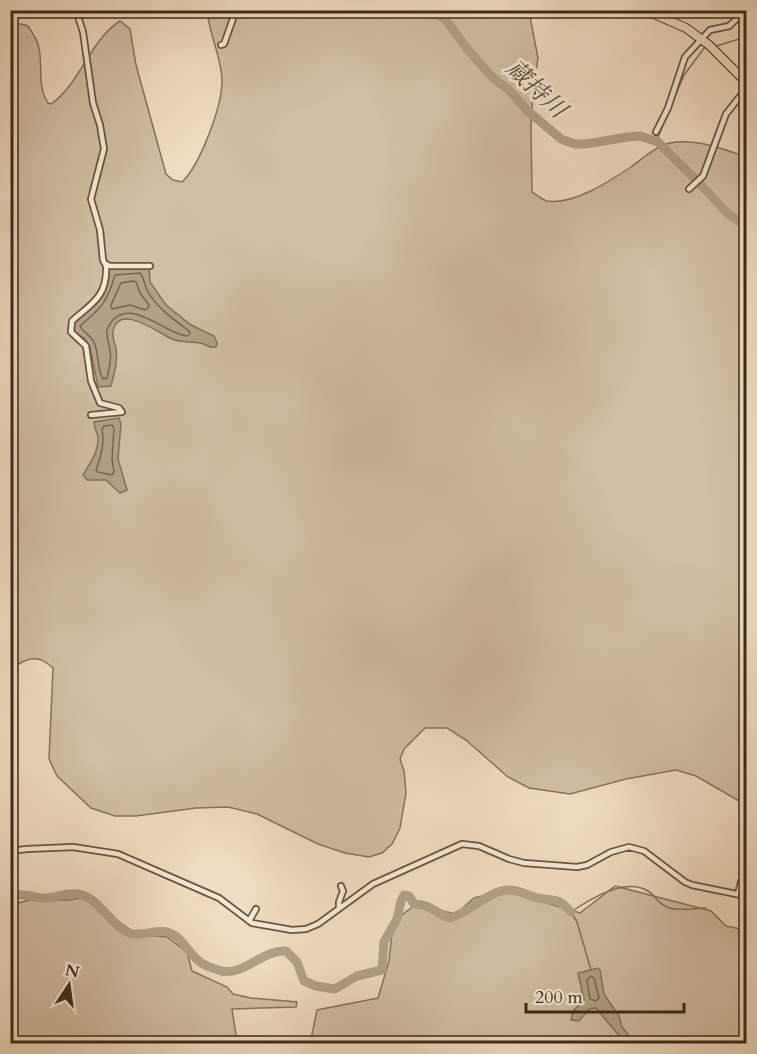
<svg xmlns="http://www.w3.org/2000/svg" width="757" height="1054" viewBox="0 0 757 1054" font-family="Cardo,'Noto Serif JP',serif">
	<style>
		.green { fill: #d1bea3; stroke: #86745d; stroke-width: 1.5 }
		.water { fill: #b2a087; stroke: #82715a; stroke-width: 1.5 }
		.lines { fill: none; stroke-linecap: round; stroke-linejoin: round }
		.shore { stroke: #76664f; stroke-width: 1.5 }
		.stream { stroke: #82715a; stroke-width: 1.5 }
		.river { stroke: #b2a087; stroke-width: 9 }
		.street-casing { stroke: #685741; stroke-width: 8 }
		.primary-casing { stroke: #3b2b17; stroke-width: 10 }
		.street { stroke: #f5e8d6; stroke-width: 4.5 }
		.primary { stroke: #f0dcc0; stroke-width: 8 }
		.labels { text-anchor: middle; dominant-baseline: central; stroke-width: 6; stroke-linejoin: round; paint-order: stroke }
		.water-label { font-size: 24px; font-style: italic; fill: #5f4e39; stroke: #f5e8d6 }
	</style>
	<rect width="100%" height="100%" fill="#f0dcc0"/>
	<filter id="stains"><feTurbulence type="fractalNoise" baseFrequency=".00333" numOctaves="4"/><feColorMatrix values="0 0 0 0 .2 0 0 0 0 .09 0 0 0 0 .02 0 0 0 .5 -.17"/></filter>
	<radialGradient id="worn" r=".72"><stop offset=".6" stop-color="#630" stop-opacity="0"/><stop offset="1" stop-color="#630" stop-opacity=".3"/></radialGradient>
	<path class="green" d="M207 10 529 11 538 58 533 90 531 128 532 192C537 195 542 200 547 201 574 205 610 181 631 167 643 158 655 147 670 143 694 138 724 149 746 157V805L696 776 676 770 626 779 570 794 529 788 508 777 466 740 447 728H425L404 749 400 759 404 771 406 793 400 828 392 844 382 853 369 857 345 853 318 844 257 814 228 807 196 808 136 816H115L91 808 57 776 49 759 53 668C38 653 26 658 11 669L10 24H21L28 26C32 32 36 38 38 44 44 64 36 84 48 103L51 104C81 83 89 41 120 21L130 29 136 65 166 174 173 180 182 182C200 165 223 105 222 79 221 56 209 34 207 10Z
		M615 886 711 911 726 926 746 930V1043L310 1044 317 1010 378 998 389 961 392 933 398 918 415 905 456 914 474 898 511 889 550 904 580 913Z
		M90 897 108 915 137 934 167 937 187 952 192 971 227 987 233 994 251 998 297 1002 296 1007 232 1009 236 1035 242 1043H11V906C32 896 41 902 62 900 71 900 81 898 90 897Z"/>
	<path class="water" d="M146 266 149 267 150 282 166 305 191 325 214 336 217 343 216 347C209 349 207 344 200 343 191 341 181 343 172 339 160 334 119 302 113 331 112 337 115 344 116 349 118 361 114 374 111 386L98 387 90 347 84 338 74 333 73 324 96 304 105 289 108 269Z
		M119 418 121 424 118 459 127 490 120 493 106 480H87L83 475C90 463 99 452 98 437 97 432 94 428 94 422Z
		M598 968 600 970 604 994 619 1016 622 1027 631 1038 632 1043H625L596 1008 589 1009 579 1021 571 1020 573 1011 584 1000 578 973Z"/>
	<g class="lines">
		<path class="shore" d="M140 273C144 277 144 284 147 290 157 308 173 319 189 331L190 334 187 336C165 334 135 300 114 319 111 322 108 327 107 331 106 337 109 344 110 350 112 359 109 369 107 378L103 379C97 369 99 356 95 345 92 335 83 333 80 326 101 308 107 303 115 275Z
			M133 281 136 282 140 293 149 305 148 308 145 310 130 305 112 309 111 305 121 283Z
			M104 426 112 425 114 428 112 459 114 472 112 475 98 472 96 470C101 457 105 442 102 429Z
			M591 976 594 978 599 998 596 1001 590 999 587 980Z"/>
		<path class="stream" d="M716 46 746 37
			M656 142 684 75 705 47
			M591 970 577 922 571 912C590 899 625 877 648 891 656 896 659 905 669 908 681 911 695 908 706 908"/>
		<path class="river" d="M432 10 446 20 468 50 493 78 509 90 528 111 561 139 575 144H586L628 137 640 136 658 142 704 188 727 213 746 226
			M10 897C20 892 31 897 42 898 54 899 66 892 78 894 100 898 109 924 129 933 144 938 160 926 174 935 185 942 190 955 200 962 205 966 215 969 221 971 244 976 263 949 286 951L297 962 304 981 316 986 335 989 357 976 382 970 384 942 397 919 401 901 404 895 409 896 414 904C432 904 435 914 450 918 472 912 487 890 510 890 520 890 528 896 538 898 557 902 556 896 571 912"/>
		<g class="street-casing">
			<path id="street" d="M76 10 83 32 93 103 100 125 104 149 91 199 100 230 103 260 105 264 110 266H150
				M447 12V10
				M221 45 224 44 236 10
				M656 132 668 108 685 57 710 30 729 26 746 10
				M689 189 703 176 726 114 746 89
				M91 415 122 412 119 408 100 403 91 381 86 346 71 332 72 321C92 303 108 297 106 264
				M10 851 27 849 73 847 118 854 219 898 252 923 292 930 306 929 318 924 373 884 462 844 479 846 509 859 524 863 577 867 587 865 611 852 629 847 644 851 685 882 692 885 746 896
				M738 894 741 882
				M339 908V902L343 891 341 886
				M249 921 256 909"/>
		</g>
		<g class="primary-casing">
			<path id="primary" d="M645 10 686 28 709 45 746 82"/>
		</g>
		<use href="#street" class="street"/>
		<use href="#primary" class="primary"/>
	</g>
	<g class="labels">
		<g class="water-label">
			<text transform="translate(536 89) rotate(43)">蔵持川</text>
		</g>
	</g>
	<rect width="757" height="1054" fill="none" stroke="#f0dcc0" stroke-width="36"/>
	<rect x="12" y="12" width="733" height="1030" fill="none" stroke="#3b2b17" stroke-width="3"/>
	<rect x="18" y="18" width="721" height="1018" fill="none" stroke="#3b2b17" stroke-width="1.5"/>
	<g transform="translate(69 985) rotate(13)" stroke="#f5e8d6" stroke-width="4.5" paint-order="stroke">
	<path d="M0-4.5L10 22L0 15L-10 22Z" fill="#3b2b17"/>
	<text y="-9" font-size="16" font-weight="bold" text-anchor="middle" fill="#3b2b17">N</text>
	</g>
	<path d="M526 1003v9h158v-9" fill="none" stroke="#3b2b17" stroke-width="3"/>
	<text x="535" y="1003" font-size="18" fill="#3b2b17" stroke="#f5e8d6" stroke-width="4.5" paint-order="stroke">200 m</text>
	<rect width="100%" height="100%" filter="url(#stains)"/>
	<rect width="100%" height="100%" fill="url(#worn)"/>
</svg>
